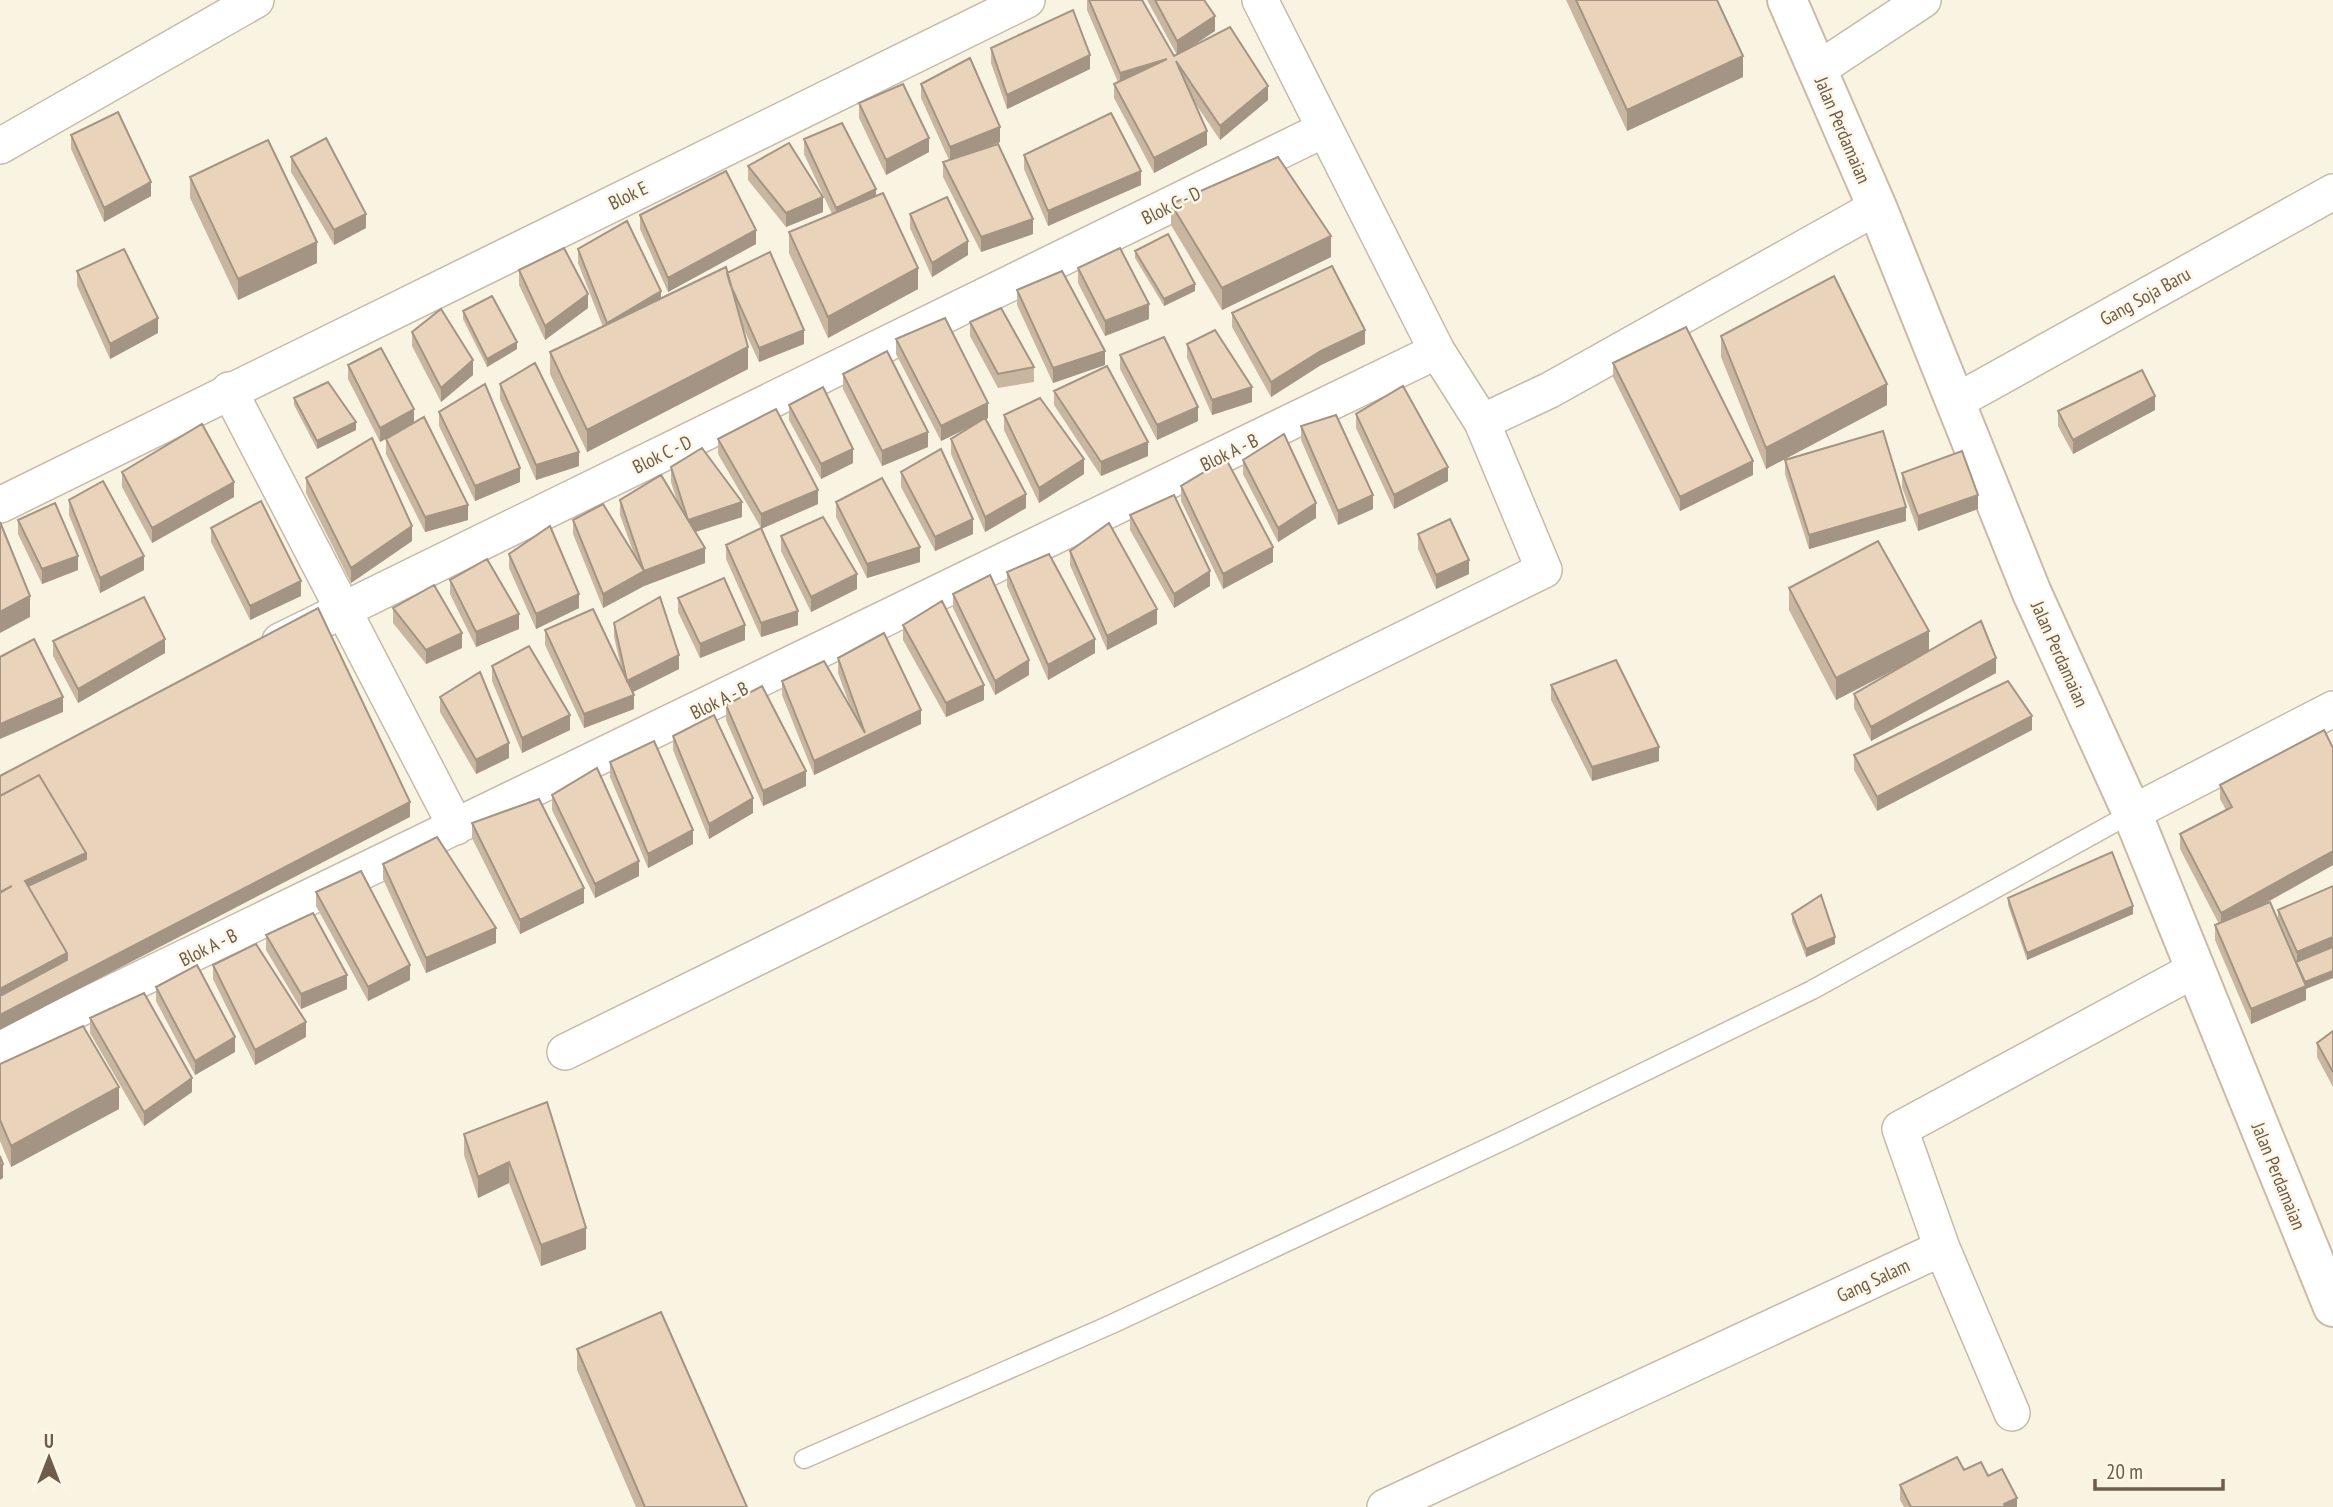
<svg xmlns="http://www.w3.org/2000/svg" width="2333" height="1507" viewBox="0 0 2333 1507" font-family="'PT Sans Narrow',sans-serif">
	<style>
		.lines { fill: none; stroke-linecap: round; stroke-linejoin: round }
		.lane-casing { stroke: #c6baa8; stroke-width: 21 }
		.street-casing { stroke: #c6baa8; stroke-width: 38 }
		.secondary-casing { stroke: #c9bba6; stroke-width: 42 }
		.lane { stroke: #fff; stroke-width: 18 }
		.street { stroke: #fff; stroke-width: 35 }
		.secondary { stroke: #fff; stroke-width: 38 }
		.wall { fill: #c8b6a1 }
		.shaded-wall { fill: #a39483 }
		.building { fill: #e9d4bb; stroke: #a39483; stroke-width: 2 }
		.labels { text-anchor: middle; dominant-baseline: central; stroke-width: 5; stroke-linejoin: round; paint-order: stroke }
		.street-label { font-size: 19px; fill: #6e5d4b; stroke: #fdf7e8 }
	</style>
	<rect width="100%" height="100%" fill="#f9f3e2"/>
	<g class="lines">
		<g class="lane-casing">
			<path id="lane" d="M804 1459 1112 1324 1515 1135 1812 990 2132 813"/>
		</g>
		<g class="street-casing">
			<path id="street" d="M1260 0 1437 351 1482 422 1550 390 1877 207
				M1817 70 1923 0
				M0 146 256 0
				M229 390 456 827
				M1957 401 2333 192
				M0 505 1027 0
				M280 641 1323 130
				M2132 813 2333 709
				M0 1047 1437 351
				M565 1052 1544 570 1482 422
				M1942 1248 2012 1413
				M1385 1507 1942 1248 1900 1129 2196 969"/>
		</g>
		<g class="secondary-casing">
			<path id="secondary" d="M1787 0 1877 207 2032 593 2132 813 2333 1307"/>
		</g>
		<use href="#lane" class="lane"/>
		<use href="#street" class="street"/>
		<use href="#secondary" class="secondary"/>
	</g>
	<path class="wall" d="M1087 0H1142L1174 56 1177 55 1147 0H1204L1215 31 1185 51 1268 100 1220 140 1195 103 1207 145 1154 173 1114 98V84L1118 82 1087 10Z
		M1566 0H1717L1743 77 1627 131Z
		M991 48 1090 69 1007 109 991 63Z
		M921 84 1000 142 973 152 1033 234 981 252 943 177V162L949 160 921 98Z
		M859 103 929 152 886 175 859 118Z
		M71 135 151 196 104 222 71 149Z
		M804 139 876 196 918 289 828 338 789 253V232L832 214 804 154Z
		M1024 155 1141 185 1048 226 1024 169Z
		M291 157 366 228 334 245 291 172Z
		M748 166 823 212 786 227 748 180Z
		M190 177 317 263 238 300 190 198Z
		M1171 204 1331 257 1222 310 1171 225Z
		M910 214 968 255 932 277 910 228Z
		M640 215 756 244 668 292 640 229Z
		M578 249 661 298 727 273 804 344 759 362 740 321 748 369 587 452 550 374V352L603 327 578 263Z
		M1135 251 1195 291 1164 306 1135 258Z
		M1078 268 1149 319 1105 336 1078 283Z
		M519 270 588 308 545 340 519 285Z
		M77 271 158 333 110 359 77 286Z
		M1017 290 1105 365 1053 383 1017 305Z
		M463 311 517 349 487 367 463 319Z
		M1232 313 1365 344 1321 365 1271 397 1232 327Z
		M970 322 1034 367V382L998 388 970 336Z
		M412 332 473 375 441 402 412 346Z
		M1721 336 1887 405 1766 469 1721 357Z
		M896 339 988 418 986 419 1026 508 985 532 951 454V439L976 424 941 441 896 354Z
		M1187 344 1252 402 1212 415 1187 358Z
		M1120 355 1198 421 1157 440 1120 369Z
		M1613 363 1753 475 1680 511 1613 377Z
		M348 365 414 423 468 520 425 532 386 454V439L393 435 380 442 348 379Z
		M843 374 928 447 882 466 843 389Z
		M500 384 579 466 536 480 500 399Z
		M1054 391 1148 456 1101 476 1054 405Z
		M294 398 356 430 317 449 294 405Z
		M789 405 853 463 821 479 789 420Z
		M2155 410 2073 454 2058 426V411Z
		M439 412 520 482 475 501 439 426Z
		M1356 414 1448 481 1394 509 1356 428Z
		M1004 415 1084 474 1039 503 1004 430Z
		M1301 426 1373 509 1338 525 1301 440Z
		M718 439 818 504 761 529 798 625 761 637 726 559V545L761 528 718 454Z
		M1243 460 1316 518 1278 542 1243 474Z
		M1785 460 1906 521 1809 549 1785 474Z
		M671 467 742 517 696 532 705 563 644 586 603 608 573 534V520L634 554 620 515V500L677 501 671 482Z
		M122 472 234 497 152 543 122 487Z
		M901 472 973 534 935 551 901 487Z
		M1902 473 1978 509 1918 531 1902 487Z
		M306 478 412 541 351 583 306 493Z
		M1181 486 1273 562 1223 589 1181 501Z
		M69 500 144 570 100 593 69 515Z
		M836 502 920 562 867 578 836 517Z
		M1130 515 1210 586 1174 608 1130 530Z
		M18 520 78 570 42 584 18 534Z
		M211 528 301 596 250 620 211 542Z
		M1418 534 1469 574 1436 589 1418 549Z
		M781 536 857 589 811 612 781 551Z
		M1070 551 1157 624 1107 650 1070 565Z
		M509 554 579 608 536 629 509 568Z
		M1007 572 1095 653 1048 680 1007 586Z
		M450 580 519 629 476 647 450 594Z
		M1789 588 1929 651 1996 673 1871 741 1854 708V694L1901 666 1836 700 1789 610Z
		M953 594 1029 675 995 695 953 608Z
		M678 598 745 640 700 658 678 612Z
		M393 608 462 648 426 664 393 623Z
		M614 623 679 669 633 692 634 709 584 728 545 645V630L621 667 614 637Z
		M903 625 984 700 946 717 903 640Z
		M53 641 165 653 78 703 53 656Z
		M838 658 921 724 814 775 782 695V681L850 706 838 673Z
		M492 666 570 730 522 753 492 681Z
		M1551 685 1659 761 1592 781 1551 700Z
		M440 697 509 758 476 774 440 712Z
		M726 705 806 786 763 806 726 720Z
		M2032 730 1877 811 1854 770V755Z
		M673 736 753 813 709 839 673 750Z
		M2333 748V865L2259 907 2278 920V910L2333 886 2306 989V1000L2251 1024 2215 940V925L2219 924 2180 849V834L2226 810 2220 799V785Z
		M610 762 693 844 648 868 610 777Z
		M552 795 639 876 595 898 552 810Z
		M472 823 584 903 520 934 472 838Z
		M383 864 496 943 426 973 383 879Z
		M316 892 410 980 368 1001 316 906Z
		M2008 898 2133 914 2027 960 2008 905Z
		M1792 914 1835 944 1806 957 1792 921Z
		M266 935 347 989 301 1009 266 950Z
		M213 965 306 1037 255 1065 213 979Z
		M156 987 235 1052 195 1075 156 1001Z
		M90 1018 192 1092 144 1126 90 1033Z
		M2333 1031V1087L2317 1057V1043Z
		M0 1064 119 1109 11 1167 0 1141Z
		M547 1102 586 1249 541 1266 509 1183 478 1198 464 1155V1134Z
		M577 1349 747 1507H636L577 1370Z
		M1964 1470 1988 1476 2017 1507H1904L1900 1500V1485Z"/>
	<path class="shaded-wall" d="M1215 16V31L1177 56V41Z
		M1090 55V69L1007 109V95Z
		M1743 56V77L1627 131V110Z
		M1167 59 1120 88V73Z
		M1268 86V100L1220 140V126Z
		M1000 127V142L950 161V147Z
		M1207 131V145L1154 173V158Z
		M929 138V152L886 175V160Z
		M1141 171V185L1048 226V211Z
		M151 182V196L104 222V208Z
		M876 189V203L836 222V208Z
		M823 197V212L786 227V213Z
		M366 214V228L334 245V230Z
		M1033 219V234L981 252V237Z
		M756 230V244L668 292V278Z
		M1331 236V257L1222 310V288Z
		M968 241V255L932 277V263Z
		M317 242V263L238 300V279Z
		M918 268V289L828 338V317Z
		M1195 284V291L1164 306V299Z
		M661 291V305L607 338V323Z
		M588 294V308L545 340V326Z
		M1149 304V319L1105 336V321Z
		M158 318V333L110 359V344Z
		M804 330V344L759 362V348Z
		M1365 330V344L1321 365 1271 397V382L1321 351Z
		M517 342V349L487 367V359Z
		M748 347V369L587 452V430Z
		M1105 351V365L1053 383V368Z
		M473 360V375L441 402V388Z
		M1887 384V405L1766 469V448Z
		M1252 387V402L1212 415V400Z
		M2155 396V410L2073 454V440Z
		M988 403V418L941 441V426Z
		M1198 407V421L1157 440V425Z
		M414 409V423L380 442V428Z
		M356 422V430L317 449V441Z
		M928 432V447L882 466V451Z
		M1148 442V456L1101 476V462Z
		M853 449V463L821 479V464Z
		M579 452V466L536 480V465Z
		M1084 459V474L1039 503V488Z
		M1753 461V475L1680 511V497Z
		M1448 467V481L1394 509V495Z
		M520 468V482L475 501V486Z
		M234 482V497L152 543V528Z
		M818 490V504L761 529V514Z
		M1026 494V508L985 532V517Z
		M1373 495V509L1338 525V511Z
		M1978 495V509L1918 531V516Z
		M742 502V517L688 534V520Z
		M1316 503V518L1278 542V528Z
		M468 505V520L425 532V517Z
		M1906 507V521L1809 549V535Z
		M973 519V534L935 551V537Z
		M412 526V541L351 583V568Z
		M920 547V562L867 578V564Z
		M1273 547V562L1223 589V574Z
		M705 548V563L644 586 603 608V594L644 571Z
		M78 556V570L42 584V569Z
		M144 556V570L100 593V578Z
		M1469 560V574L1436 589V575Z
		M1210 571V586L1174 608V594Z
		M857 574V589L811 612V597Z
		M301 581V596L250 620V606Z
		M579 594V608L536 629V614Z
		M30 596V617L0 633V612Z
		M1157 609V624L1107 650V636Z
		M798 611V625L761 637V623Z
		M519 614V629L476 647V632Z
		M745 625V640L700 658V644Z
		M1929 631V652L1836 700V678Z
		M462 633V648L426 664V650Z
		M165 639V653L78 703V689Z
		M1095 639V653L1048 680V665Z
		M679 655V669L627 695V681Z
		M1996 658V673L1871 741V727Z
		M1029 660V675L995 695V681Z
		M984 685V700L946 717V703Z
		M634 695V709L584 728V714Z
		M63 697V712L0 739V724Z
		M921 710V724L814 775V761Z
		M570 715V730L522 753V738Z
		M2032 716V730L1877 811V797Z
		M509 743V758L476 774V760Z
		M1659 747V761L1592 781V767Z
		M806 771V786L763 806V791Z
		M753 798V813L709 839V824Z
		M410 802V817L0 1030V1015Z
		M693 830V844L648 868V854Z
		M2333 851V865L2221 928V913Z
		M86 853V874L31 899 25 881Z
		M639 861V876L595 898V884Z
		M584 888V903L520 934V920Z
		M2133 906V914L2027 960V953Z
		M496 928V943L426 973V958Z
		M1835 937V944L1806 957V949Z
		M2333 937V951L2297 964V952Z
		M67 953V974L0 1010V989Z
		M410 965V980L368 1001V987Z
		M2333 971V978L2306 989V1000L2251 1024V1009L2305 982Z
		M347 975V989L301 1009V994Z
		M306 1022V1037L255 1065V1050Z
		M235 1037V1052L195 1075V1061Z
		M192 1078V1092L144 1126V1112Z
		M119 1087V1109L11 1167V1146Z
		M509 1162V1183L478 1198V1177Z
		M3 1164V1178L0 1180V1166Z
		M586 1228V1249L541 1266V1245Z
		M2017 1498V1507H2004V1504Z"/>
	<path class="building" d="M1089 0H1142L1174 56 1230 27 1268 86 1220 126 1176 61 1207 131 1154 158 1114 84 1167 59 1120 73Z
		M1155 0H1204L1215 16 1177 41Z
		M1576 0H1717L1743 56 1627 110Z
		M1073 10 1090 55 1007 95 991 48Z
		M970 58 1000 127 950 147 921 84Z
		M903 84 929 138 886 160 859 103Z
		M118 112 151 182 104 208 71 135Z
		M1111 113 1141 171 1048 211 1024 155Z
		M842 123 876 189 836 208 804 139Z
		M326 138 366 214 334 230 291 157Z
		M268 140 317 242 238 279 190 177Z
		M789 143 823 197 786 213 748 166Z
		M998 144 1033 219 981 237 943 162Z
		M1278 157 1331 236 1222 288 1171 204Z
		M726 171 756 230 668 278 640 215Z
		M883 193 918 268 828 317 789 232Z
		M947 197 968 241 932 263 910 214Z
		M627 221 661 291 607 323 578 249Z
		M1168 234 1195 284 1164 299 1135 251Z
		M564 248 588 294 545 326 519 270Z
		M1120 248 1149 304 1105 321 1078 268Z
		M124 249 158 318 110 344 77 271Z
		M770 252 804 330 759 348 730 284 727 273Z
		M1332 266 1365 330 1321 351 1271 382 1232 313Z
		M726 267 748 347 587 430 550 352Z
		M1062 271 1105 351 1053 368 1017 290Z
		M1834 276 1887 384 1766 448 1721 336Z
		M492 296 517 342 487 359 463 311Z
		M1001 308 1034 367 998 374 970 322Z
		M441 309 473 360 441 388 412 332Z
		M945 318 988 403 941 426 896 339Z
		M1686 327 1753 461 1680 497 1613 363Z
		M1215 330 1252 387 1212 400 1187 344Z
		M1164 337 1198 407 1157 425 1120 355Z
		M381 348 414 409 380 428 348 365Z
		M887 351 928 432 882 451 843 374Z
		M535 363 579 452 536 465 500 384Z
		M1107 366 1148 442 1101 462 1054 391Z
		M2142 370 2155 396 2073 440 2058 411Z
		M328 382 356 422 317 441 294 398Z
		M485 384 520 468 475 486 439 412Z
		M1403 386 1448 467 1394 495 1356 414Z
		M823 387 853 449 821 464 789 405Z
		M1040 398 1084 459 1039 488 1004 415Z
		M776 409 818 490 761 514 718 439Z
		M1336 415 1373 495 1338 511 1301 426Z
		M424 417 468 505 425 517 386 439Z
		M985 418 1026 494 985 517 951 439Z
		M202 424 234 482 152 528 122 472Z
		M1883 431 1906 507 1809 535 1785 460Z
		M1284 434 1316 503 1278 528 1243 460Z
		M372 438 412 526 351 568 306 478Z
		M702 448 742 502 688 520 705 548 644 571 620 500 661 475 688 520 671 467Z
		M941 449 973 519 935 537 901 472Z
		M1962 451 1978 495 1918 516 1902 473Z
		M1226 459 1273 547 1223 574 1181 486Z
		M882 478 920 547 867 564 836 502Z
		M103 481 144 556 100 578 69 500Z
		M1174 495 1210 571 1174 594 1130 515Z
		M261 501 301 581 250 606 211 528Z
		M55 503 78 556 42 569 18 520Z
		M603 504 644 571 603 594 573 520Z
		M823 517 857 574 811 597 781 536Z
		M1450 519 1469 560 1436 575 1418 534Z
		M0 522 30 596 0 612Z
		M1109 523 1157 609 1107 636 1070 551Z
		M550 526 579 594 536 614 509 554Z
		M761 528 798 611 761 623 726 545Z
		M1878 541 1929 631 1836 678 1789 588Z
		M1049 554 1095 639 1048 665 1007 572Z
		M487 559 519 614 476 632 450 580Z
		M990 575 1029 660 995 681 953 594Z
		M724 578 745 625 700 644 678 598Z
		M434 585 462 633 426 650 393 608Z
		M144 597 165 639 78 689 53 641Z
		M660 597 679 655 627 681 614 623Z
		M942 601 984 685 946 703 903 625Z
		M318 608 410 802 0 1015V996L67 960V953L28 886 86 859V853L39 775 0 796V776Z
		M593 609 634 695 584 714 545 630Z
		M1981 621 1996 658 1871 727 1854 694Z
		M884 633 921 710 814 761 782 681 824 661 865 733 838 658Z
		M34 639 63 697 0 724V657Z
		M529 646 570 715 522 738 492 666Z
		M1616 660 1659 747 1592 767 1551 685Z
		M480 672 509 743 476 760 440 697Z
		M2008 681 2032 716 1877 797 1854 755Z
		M762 686 806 771 763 791 726 705Z
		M714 715 753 798 709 824 673 736Z
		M2324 730 2333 748V851L2221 913 2180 834 2232 807 2220 785Z
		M654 741 693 830 648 854 610 762Z
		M597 768 639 861 595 884 552 795Z
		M39 775 86 853 25 881 67 953 0 989V893L12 886 0 892V796Z
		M539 799 584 888 520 920 472 823Z
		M437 837 496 928 426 958 383 864Z
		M2112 852 2133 906 2027 953 2008 898Z
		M361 871 410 965 368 987 316 892Z
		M2333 886V937L2297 952 2278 910Z
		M1821 895 1835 937 1806 949 1792 914Z
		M2270 902 2306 986 2251 1009 2215 925Z
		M313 913 347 975 301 994 266 935Z
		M256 944 306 1022 255 1050 213 965Z
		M2333 947V971L2305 982 2296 962Z
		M197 965 235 1037 195 1061 156 987Z
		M144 993 192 1078 144 1112 90 1018Z
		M83 1026 119 1087 11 1146 0 1120V1064Z
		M2333 1031V1072L2317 1043Z
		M547 1102 586 1228 541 1245 509 1162 478 1177 464 1134Z
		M0 1156 3 1164 0 1166Z
		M661 1312 747 1507H645L577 1349Z
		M1957 1457 1964 1470 1981 1462 1988 1476 2002 1469 2017 1498 2004 1504 2005 1507H1911L1900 1485Z"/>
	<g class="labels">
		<g class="street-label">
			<text transform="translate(1843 130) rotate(67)">Jalan Perdamaian</text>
			<text transform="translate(628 195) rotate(-26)">Blok E</text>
			<text transform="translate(1171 205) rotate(-26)">Blok C - D</text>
			<text transform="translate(2145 296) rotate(-29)">Gang Soja Baru</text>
			<text transform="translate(1229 452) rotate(-26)">Blok A - B</text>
			<text transform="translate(662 454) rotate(-26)">Blok C - D</text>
			<text transform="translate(2060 654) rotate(66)">Jalan Perdamaian</text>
			<text transform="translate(719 700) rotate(-26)">Blok A - B</text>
			<text transform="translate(208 947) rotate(-26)">Blok A - B</text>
			<text transform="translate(2279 1176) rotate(68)">Jalan Perdamaian</text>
			<text transform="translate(1873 1280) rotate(-25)">Gang Salam</text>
		</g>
	</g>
	<g transform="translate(49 1458)" stroke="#fdf7e8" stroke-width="5" paint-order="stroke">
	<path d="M0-5L12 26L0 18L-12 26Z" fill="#6e5d4b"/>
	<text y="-10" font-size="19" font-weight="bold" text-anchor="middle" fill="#6e5d4b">U</text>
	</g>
	<path d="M2095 1479v10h128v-10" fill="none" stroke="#6e5d4b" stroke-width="3.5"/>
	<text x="2106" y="1479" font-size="21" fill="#6e5d4b" stroke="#fdf7e8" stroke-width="5" paint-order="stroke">20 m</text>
</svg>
